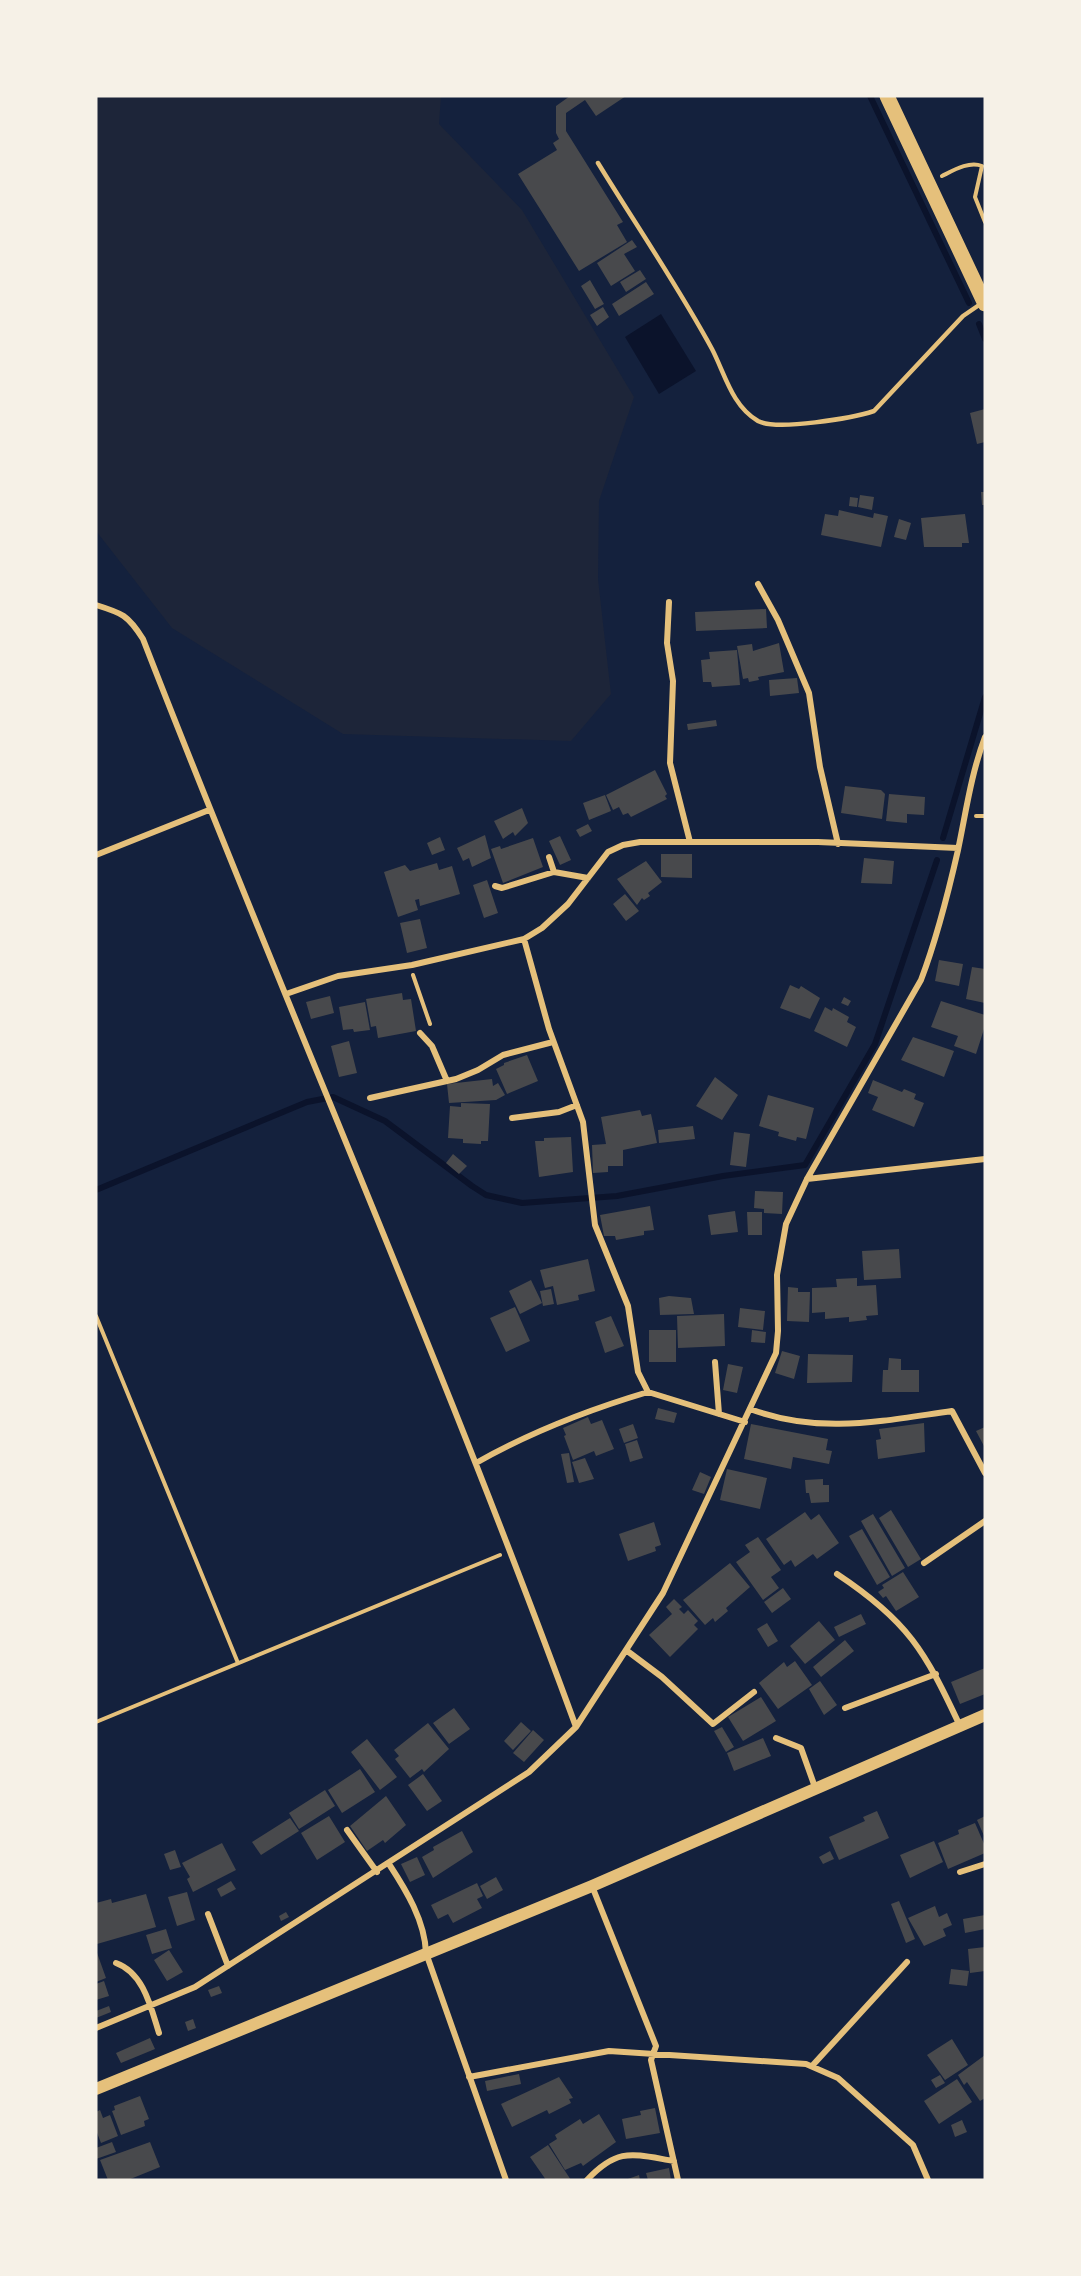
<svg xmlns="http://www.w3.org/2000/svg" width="1081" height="2276" viewBox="0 0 1081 2276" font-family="'Fira Sans',sans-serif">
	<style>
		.green { fill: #1d2539 }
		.water { fill: #0b132b }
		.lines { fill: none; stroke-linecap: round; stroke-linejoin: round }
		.stream { stroke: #0b132b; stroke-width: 6 }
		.building { fill: #48494c }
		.path { stroke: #e5c07b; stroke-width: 4 }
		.service { stroke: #e5c07b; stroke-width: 4.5 }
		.minor { stroke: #e5c07b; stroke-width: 6 }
		.secondary { stroke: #e5c07b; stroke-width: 12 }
		.primary { stroke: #e5c07b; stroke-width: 15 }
	</style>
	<rect width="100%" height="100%" fill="#14213d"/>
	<path class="green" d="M96 96H441L439 124 522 210 634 397 599 501 598 579 611 694 571 741 343 734 172 628 96 531Z"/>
	<path class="water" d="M661 314 696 371 659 394 625 337Z"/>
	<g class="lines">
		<path class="stream" d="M870 96 969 303
			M979 324 985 339
			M943 838 985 697
			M96 1190 307 1102 333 1097 385 1121 472 1186 486 1195 522 1203 617 1196 723 1176 805 1165 875 1044 937 860"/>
	</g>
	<path class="building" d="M570 96H626L596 116 585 100 566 113V131L623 222 617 225 627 242 579 271 518 174 557 150 553 143 559 139 556 133V106Z
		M632 240 637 247 624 254 635 271 611 286 597 263Z
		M640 270 646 279 626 292 620 282Z
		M590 280 604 304 595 309 581 286Z
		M646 282 654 294 619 316 612 304Z
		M603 307 609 317 597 326 590 315Z
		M985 409V442L977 444 970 413Z
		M981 492H985V505H982Z
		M860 495 874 497 872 510 858 507Z
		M850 497 858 498 857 507 849 506Z
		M839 510 873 518 874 513 888 516 881 547 821 535 825 514 838 516Z
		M965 514 969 543H962V547H924L921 518Z
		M899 519 911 523 906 540 894 537Z
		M766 609 767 628 696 631 695 612Z
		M779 643 784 672 758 677 759 680 749 682 748 678 743 679 737 646 752 644 753 651Z
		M737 650 740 685 712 687 711 682H703L701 660 710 659 709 652Z
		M797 678 799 693 770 696 769 680Z
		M716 720 717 726 688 730 687 724Z
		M655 770 667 794 665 796 667 799 631 817 628 813 623 815 619 807 613 810 606 795Z
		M845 786 881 790 885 794 882 819 841 813Z
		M889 794 925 797 924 815 907 814V823L886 821Z
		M605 795 611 811 589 820 583 803Z
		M522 808 528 823 515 836 513 832 503 839 494 821Z
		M588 824 592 831 580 837 576 830Z
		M485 835 491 858 472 867 469 858 463 861 457 848Z
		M560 836 571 860 560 865 549 841Z
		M440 837 445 850 432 855 427 843Z
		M533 838 543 867 503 883 491 849 500 846 501 849Z
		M661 854H692V878L661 877Z
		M864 858 894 861 892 884 861 883Z
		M646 861 662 882 648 893 650 896 644 900 642 898 637 905 617 879Z
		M437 863 439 870 452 866 460 894 420 906 419 899 415 900 418 910 398 917 384 872 405 865 410 871Z
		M487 880 498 913 484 918 473 885Z
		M625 894 639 911 626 921 613 904Z
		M420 919 427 948 407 953 400 923Z
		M939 960 963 964 959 986 935 981Z
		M972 967 985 969V1003L966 999Z
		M790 985 799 989 801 986 820 998 810 1019 780 1008Z
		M402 993 403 1000 411 999 416 1031 378 1038 376 1026 371 1027 366 999Z
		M330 996 334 1013 311 1019 306 1002Z
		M844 997 851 1001 848 1006 841 1003Z
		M941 1001 985 1015V1026L976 1054 954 1046 958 1036 931 1027Z
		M365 1002 370 1030 354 1032 353 1029 343 1030 339 1007Z
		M825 1007 832 1011 833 1008 849 1017 847 1022 856 1027 847 1047 814 1031Z
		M913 1037 954 1051 944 1077 901 1060Z
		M349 1041 357 1073 339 1077 331 1046Z
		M527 1055 538 1081 507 1094 496 1069 504 1065V1063Z
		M715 1077 738 1095 722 1120 696 1106Z
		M492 1079 493 1086 498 1083 505 1095 496 1100 449 1103 447 1084Z
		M873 1080 902 1092 904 1089 916 1094 914 1099 924 1103 914 1127 872 1110 878 1097 868 1093Z
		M768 1095 814 1108 806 1139 797 1137 796 1141 778 1136 779 1132 759 1126Z
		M461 1103 490 1104 488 1141H481V1144L463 1143V1139L448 1138 450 1106 461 1107Z
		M640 1110 642 1116 651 1114 657 1143 623 1150V1166H608V1172L593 1173 592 1145 606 1144 601 1117Z
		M693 1126 695 1139 659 1143 658 1130Z
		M734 1132 750 1134 746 1167 730 1165Z
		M571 1137 573 1172 539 1177 535 1141H544V1138Z
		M453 1154 467 1166 459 1174 446 1163Z
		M755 1191 783 1192 782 1214 764 1213V1209L754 1208Z
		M650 1206 654 1230 644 1231V1235L616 1240 615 1236H604L600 1215Z
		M735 1211 738 1232 711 1235 708 1215Z
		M747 1212H762V1235H748Z
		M899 1249 901 1278 864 1280 862 1251Z
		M588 1259 595 1291 578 1295 579 1300 557 1305 553 1286 545 1288 540 1270Z
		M857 1278V1286L876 1285 878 1315 866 1316 867 1320 849 1322V1317L825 1319V1312L812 1313V1288L837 1287 836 1279Z
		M531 1280 542 1303 520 1314 509 1291Z
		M788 1287 798 1288V1292H810L809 1322 787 1321Z
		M551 1289 554 1304 543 1306 540 1291Z
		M669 1296 691 1298 694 1314 660 1315 659 1298Z
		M515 1307 530 1341 506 1352 490 1318Z
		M740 1308 765 1311 763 1330 738 1327Z
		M724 1314 725 1346 678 1348 677 1316Z
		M611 1316 624 1346 605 1353 595 1322Z
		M649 1330H676V1362H649Z
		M752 1330 766 1332 765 1343 751 1342Z
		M782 1351 800 1356 794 1379 775 1373Z
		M808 1354 853 1355 852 1382 807 1383Z
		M889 1358 901 1359V1370H919V1392H882L883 1370H888Z
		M728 1364 743 1367 737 1393 723 1390Z
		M658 1408 677 1413 674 1423 655 1419Z
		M588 1417 591 1424 602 1420 614 1449 596 1456 594 1451 573 1460 564 1436 566 1435 563 1428Z
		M924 1423 925 1452 878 1459 876 1440 881 1439 879 1429Z
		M633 1424 638 1438 624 1443 619 1429Z
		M751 1424 828 1439 826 1450 832 1451 829 1464 793 1457 791 1469 744 1459Z
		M985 1427V1448L976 1431Z
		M637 1440 643 1458 630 1462 625 1444Z
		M569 1453 574 1482 567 1483 561 1454Z
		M585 1458 594 1479 579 1483 572 1462Z
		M727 1469 767 1478 760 1509 720 1500Z
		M700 1472 711 1477 704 1494 692 1490Z
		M823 1479V1485H829V1502L811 1503 809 1493H806L805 1480Z
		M891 1510 921 1559 908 1567 879 1518Z
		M805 1512 811 1520 819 1514 839 1543 817 1559 813 1554 795 1567 791 1560 784 1565 766 1539Z
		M873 1514 905 1568 892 1576 861 1521Z
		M654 1522 661 1545 655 1547 656 1551 628 1561 619 1534Z
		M862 1529 890 1577 877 1585 849 1536Z
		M758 1537 781 1570 771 1577 779 1588 763 1600 736 1562 750 1552 745 1545Z
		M730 1563 750 1587 726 1608 728 1611 715 1622 713 1618 705 1625 683 1600Z
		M903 1572 919 1597 896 1611 886 1596 883 1598 878 1592 884 1588 882 1585Z
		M783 1588 791 1599 772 1613 764 1602Z
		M674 1599 682 1607 679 1609 684 1614 688 1610 698 1621 694 1625 698 1629 670 1657 649 1635 672 1614 666 1607Z
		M861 1614 866 1624 839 1637 834 1627Z
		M819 1621 835 1640 805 1664 790 1646Z
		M767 1623 778 1641 768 1647 757 1629Z
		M845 1640 854 1651 821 1677 813 1667Z
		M795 1661 812 1685 778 1709 759 1683 784 1662 787 1667Z
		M985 1668V1694L960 1704 951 1682Z
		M820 1681 837 1705 824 1715 809 1689Z
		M761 1697 776 1721 743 1741 728 1717Z
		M454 1708 470 1729 449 1744 433 1723Z
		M521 1722 531 1731 513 1750 504 1741Z
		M428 1723 449 1749 424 1772 422 1769 410 1778 395 1759 399 1756 394 1750Z
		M722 1727 734 1747 726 1752 714 1731Z
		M533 1730 544 1740 524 1762 513 1753Z
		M763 1738 771 1756 734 1771 727 1753Z
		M367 1739 397 1777 380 1790 351 1752Z
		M360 1769 375 1792 342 1813 328 1790Z
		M423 1774 442 1801 427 1811 408 1785Z
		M325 1790 335 1806 299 1829 289 1813Z
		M386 1796 406 1825 385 1843 383 1840 367 1851 350 1826Z
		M877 1811 889 1838 839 1860 829 1837 865 1821 863 1817Z
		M329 1816 345 1842 317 1860 301 1833Z
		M985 1816V1838L977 1820Z
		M290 1818 299 1831 261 1855 252 1842Z
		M975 1823 985 1846V1853L948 1869 938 1843 959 1834 958 1830Z
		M462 1831 473 1852 433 1878 422 1857 434 1850 433 1847Z
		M934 1841 943 1862 910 1878 900 1855Z
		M222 1843 236 1870 193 1892 187 1879 190 1877 182 1863Z
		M175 1850 181 1867 170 1870 164 1854Z
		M830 1851 834 1859 823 1864 819 1857Z
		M417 1857 425 1875 410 1882 401 1864Z
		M496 1877 503 1890 487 1899 480 1886Z
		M231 1881 236 1889 221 1897 217 1889Z
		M477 1883 483 1896 477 1899 482 1908 453 1923 448 1914 438 1919 431 1905Z
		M187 1892 195 1920 177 1926 168 1897Z
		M146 1894 156 1927 97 1944 96 1903 111 1899 112 1903Z
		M899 1901 915 1939 906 1943 891 1904Z
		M935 1906 939 1917 947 1913 952 1925 943 1929 946 1936 924 1946 908 1918Z
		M286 1912 289 1917 281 1921 279 1916Z
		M985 1915V1929L965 1933 963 1919Z
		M166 1929 172 1948 152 1954 146 1935Z
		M985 1947V1971L970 1973 968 1949Z
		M96 1950 106 1978 96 1982Z
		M169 1950 183 1972 167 1981 154 1960Z
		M951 1969 969 1971 967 1986 949 1984Z
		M104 1981 109 1996 96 2000V1984Z
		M219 1986 222 1993 211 1997 208 1990Z
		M109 2006 111 2012 96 2018V2011Z
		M193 2019 196 2028 188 2031 185 2022Z
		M150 2038 155 2049 121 2063 116 2053Z
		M952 2039 968 2065 945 2080 927 2055Z
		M985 2055V2098L980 2101 967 2082 964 2085 958 2075Z
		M519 2074 521 2084 487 2091 485 2081Z
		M940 2075 945 2083 936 2088 931 2080Z
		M559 2077 573 2098 569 2099 571 2103 549 2114 547 2110 512 2127 501 2104Z
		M957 2079 972 2102 939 2124 924 2101Z
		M140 2096 149 2119 144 2121 145 2126 121 2135 112 2111 115 2110 114 2106Z
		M655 2108 660 2133 626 2139 622 2119 641 2115 640 2111Z
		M100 2110 103 2118 110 2115 118 2136 101 2143 96 2130V2112Z
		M599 2114 616 2142 583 2166 581 2163 565 2170 549 2144 557 2139 555 2135 580 2119 583 2124Z
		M962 2120 967 2132 955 2137 951 2125Z
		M112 2142 116 2152 96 2159V2148Z
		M150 2142 160 2167 128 2180H108L100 2160Z
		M548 2145 565 2171 571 2180H546L530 2157Z
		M669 2168 671 2180H648L646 2173Z
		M639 2175 640 2180H625Z"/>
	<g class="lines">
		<path class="path" d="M942 176C954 170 969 161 982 166L975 197 985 222
			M976 816H985
			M413 975 430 1024
			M96 1316 238 1663
			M96 1722 500 1555"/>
		<path class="service" d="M598 163C636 225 678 286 712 349 725 374 732 406 758 421 777 431 853 418 874 411L963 316 982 303"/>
		<path class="minor" d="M758 584 778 620 809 693 820 767 838 844
			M669 602 667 643 673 681 670 763 690 842
			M96 605C122 613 128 615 143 639 284 1003 442 1360 576 1727
			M96 855 209 810
			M549 857 554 872
			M495 886 502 888 554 872 588 878
			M524 939 549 1029 583 1122 595 1225 628 1306 638 1372 648 1392 745 1422
			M286 994 338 976 412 965 524 939 542 928 568 904 608 852 623 845 640 842H818L958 848
			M420 1033 432 1046 447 1081
			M370 1098 456 1079 478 1070 503 1055 553 1042
			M512 1118 559 1112 577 1105
			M807 1179 985 1159
			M715 1362 719 1414
			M750 1409C820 1435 881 1421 952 1411L985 1473
			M476 1463C527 1434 591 1409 648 1392
			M924 1563 985 1521
			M837 1574C908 1621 925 1651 960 1726
			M626 1650 662 1677 713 1724 754 1692
			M845 1708 936 1674
			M776 1738 801 1748 816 1790
			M347 1830 377 1872
			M389 1864C406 1890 425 1921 426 1953L506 2180
			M960 1872 985 1864
			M592 1886 656 2046 651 2060 678 2180
			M208 1914 228 1966
			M116 1963C144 1973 151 2008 159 2033
			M96 2028 195 1987 529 1772 576 1727 663 1593 776 1353 778 1331 777 1275 786 1224 807 1179 921 980C937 938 948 894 958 850 966 812 971 774 985 737
			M812 2066 907 1962
			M469 2077 609 2051 806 2064 838 2078 913 2145 928 2180
			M587 2180C618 2147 632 2154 674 2161"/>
		<path class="secondary" d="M96 2089 592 1886 985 1715"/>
		<path class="primary" d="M887 96 985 304"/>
	</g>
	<rect width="1081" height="2276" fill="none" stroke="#f6f1e7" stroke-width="195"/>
</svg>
